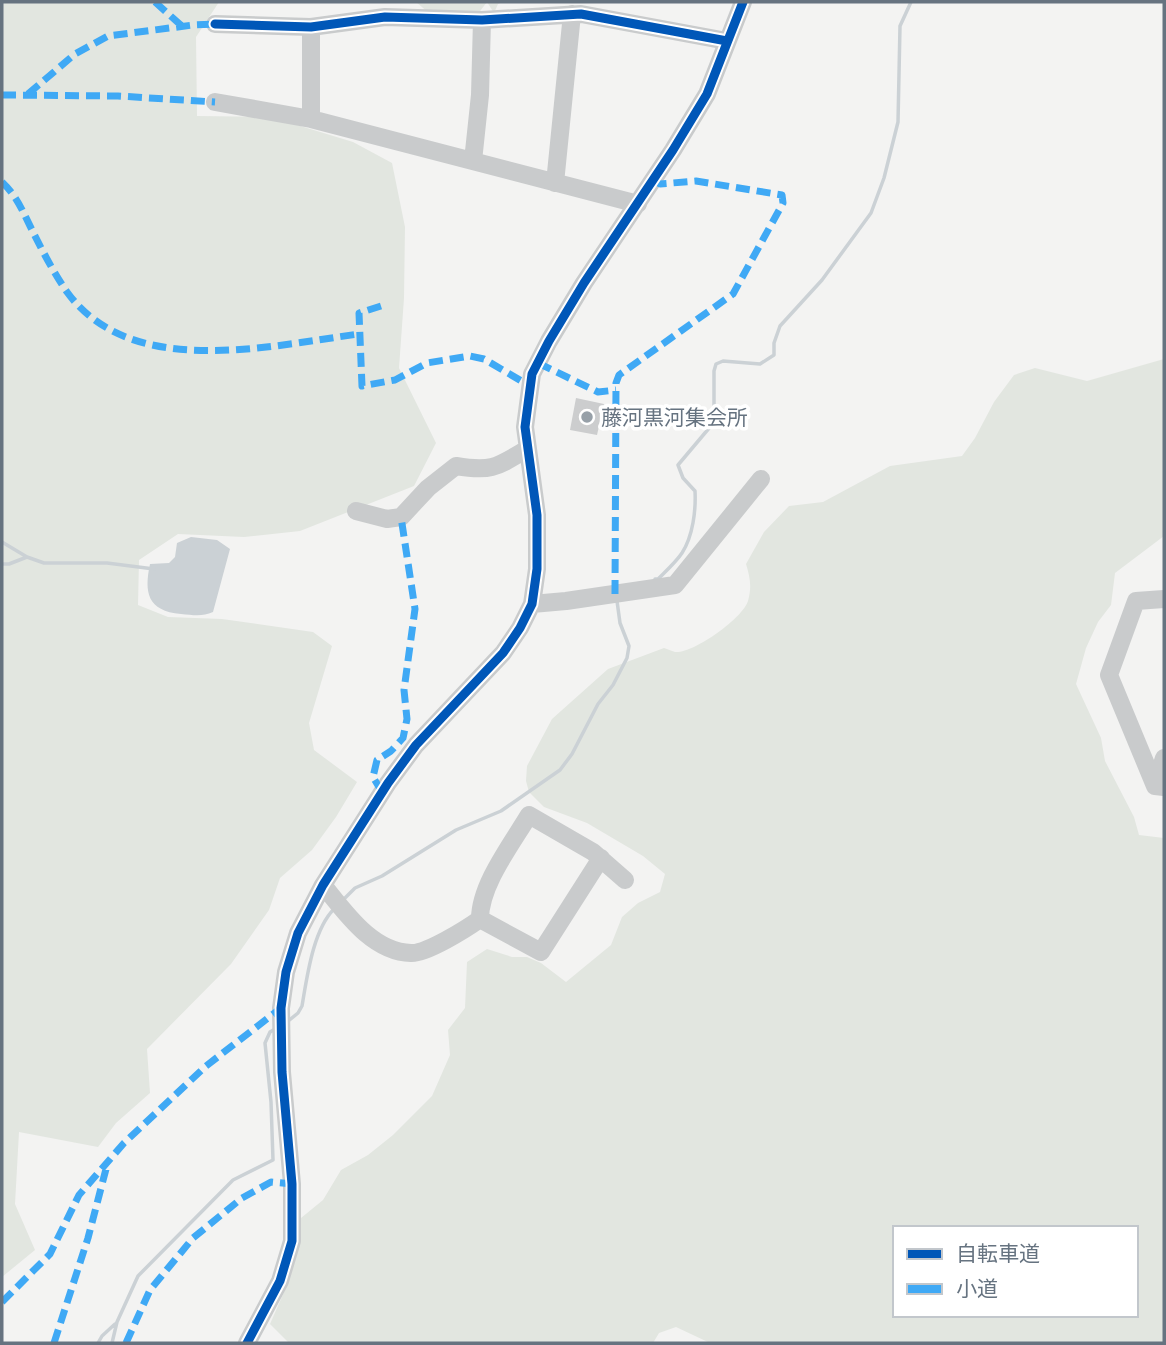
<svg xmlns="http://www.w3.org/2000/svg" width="1166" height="1345" viewBox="0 0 1166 1345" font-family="Manrope,'Noto Sans JP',sans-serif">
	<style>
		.green { fill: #e2e6e0; fill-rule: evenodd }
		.water { fill: #cbd1d5 }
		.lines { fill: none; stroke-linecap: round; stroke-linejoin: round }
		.stream { stroke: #cbd1d5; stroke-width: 3.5 }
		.building { fill: #cccdce }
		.minor { stroke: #c9cbcc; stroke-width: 18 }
		.quiet { stroke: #3fa9f5; stroke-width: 7; stroke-dasharray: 14 7; stroke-linecap: butt }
		.cycleway-casing { stroke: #fff; stroke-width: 13 }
		.cycleway { stroke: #0057b8; stroke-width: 9 }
		.poi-dot { fill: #97a0a8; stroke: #fff; stroke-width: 2.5 }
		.labels { text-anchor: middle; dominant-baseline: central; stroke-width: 7; stroke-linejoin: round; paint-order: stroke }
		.poi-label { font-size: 21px; fill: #667380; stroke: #fff; text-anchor: start }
	</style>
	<rect width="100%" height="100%" fill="#f3f3f2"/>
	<path class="green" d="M2 2H219L196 37 197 116 271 117 353 142 392 163 405 227 404 298 399 368 436 443 414 486 300 531 244 537 178 534 139 560 138 605 168 617 222 619 313 632 332 646 309 723 314 750 357 782 336 817 312 850 280 878 269 910 231 964 147 1049 150 1093 116 1123 98 1147 19 1132 15 1204 35 1250 2 1277Z
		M416 2H503L498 4 494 13 487 2 477 15 429 13Z
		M1164 359V536L1115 573 1111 605 1098 622 1086 648 1076 684 1101 738 1105 761 1134 817 1139 835 1164 838V1343H710L676 1327 659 1333 653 1343H289L270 1324 288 1283 301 1218 323 1200 341 1170 368 1155 393 1135 432 1096 450 1055 448 1030 465 1008 467 962 487 949 512 957H527L541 963 566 982 611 945 622 917 638 903 660 892 665 874 643 856 587 823 544 807 529 792 526 781 527 766 552 719 608 669 664 648C668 649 671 651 675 652 693 654 743 618 748 601 752 587 750 577 746 564L764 532 789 506 823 502 890 466 962 456 975 438 994 402 1014 375 1035 368 1087 381ZM895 1228H1136V1315H895Z"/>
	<path class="water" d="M191 537 217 540 230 549 213 612C202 617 193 615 181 614 147 611 144 592 150 564L169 563 175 557 177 543Z"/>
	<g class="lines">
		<path class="stream" d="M2 542 27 557
			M2 564H9L27 557 44 563H107L154 569
			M655 579H658C666 571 676 562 682 553 693 536 696 510 695 491L683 478 678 465 710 427 714 417V371L716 364 723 361 760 364 774 355V343L780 326 822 280 871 213 884 178 898 122 900 26 911 2
			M342 901 355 888 382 876 456 830 501 811 560 770 572 754 598 704 613 685 627 658 629 646 620 623 617 601
			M287 1022 298 1013 302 1006C307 977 313 930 334 909
			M98 1343 102 1336 115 1324
			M112 1343 117 1322 138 1276 233 1180 273 1160 271 1102 265 1043 270 1032 275 1029"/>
	</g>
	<path class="building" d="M576 398 604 404 597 435 570 430Z"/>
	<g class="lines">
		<path class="minor" d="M215 24 311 27 385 17 482 20 581 14 727 41
			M215 102 311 119 638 204
			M311 119V27
			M473 161 480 95 482 20
			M555 183 572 14
			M356 511 387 519 401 517 428 488 456 466C492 472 497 467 527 449
			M1164 599 1136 601 1109 675 1155 786 1164 787
			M532 604 566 601 675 585 761 479
			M1155 786 1164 758
			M323 885C345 912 372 952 411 953 426 954 466 929 480 919 480 885 511 845 529 815L593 852 625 880
			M480 919 541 952 601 858
			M247 1343 280 1281 292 1241V1184L282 1072 281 1008 286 972 298 933 323 885 388 783 416 745 503 653 520 628 532 604 537 569V515L525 427 532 374 549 341 584 283 673 150 707 94 743 2"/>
		<path class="quiet" d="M155 2 183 27
			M28 94 75 54 108 36 193 25 215 24
			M2 95 118 96 215 102
			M2 182C17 196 24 214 33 232 43 252 54 273 67 292 131 380 268 346 359 334
			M381 306 359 313 362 386 395 380 427 363 470 356 484 359 530 386
			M538 363 598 392 616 390
			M615 594 616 383 619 375 733 294 783 203 782 195 696 181 660 184 653 180
			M382 792 373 777 377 760 391 751 403 738 407 719 404 690 415 609 401 517
			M2 1302 50 1254 79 1195 124 1143 206 1066 281 1008
			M54 1343 88 1238 106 1169
			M126 1343 150 1290 193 1238 242 1198 271 1182 292 1184"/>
		<g class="cycleway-casing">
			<path id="cycleway" d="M215 24 311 27 385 17 482 20 581 14 727 41
				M247 1343 280 1281 292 1241V1184L282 1072 281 1008 286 972 298 933 323 885 388 783 416 745 503 653 520 628 532 604 537 569V515L525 427 532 374 549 341 584 283 673 150 707 94 743 2"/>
		</g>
		<use href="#cycleway" class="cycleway"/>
	</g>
	<circle class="poi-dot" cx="587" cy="417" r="7"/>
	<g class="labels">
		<g class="poi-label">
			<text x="601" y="417">藤河黒河集会所</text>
		</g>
	</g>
	<rect width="1166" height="1345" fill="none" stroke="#667380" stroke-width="7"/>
	<rect x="893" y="1226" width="245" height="91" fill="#ffffff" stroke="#c2c7cc" stroke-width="2"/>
	<rect x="907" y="1249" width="35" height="10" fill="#0057b8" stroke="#c2c7cc" stroke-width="2"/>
	<text x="956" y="1261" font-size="21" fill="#667380">自転車道</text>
	<rect x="907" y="1284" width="35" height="10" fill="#3fa9f5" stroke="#c2c7cc" stroke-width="2"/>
	<text x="956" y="1296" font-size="21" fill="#667380">小道</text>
</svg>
